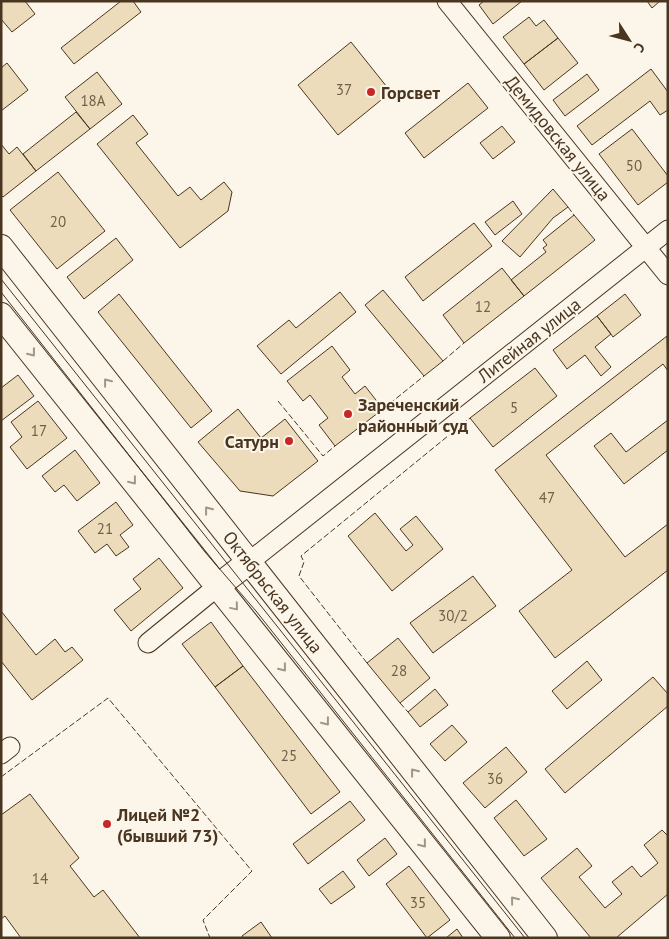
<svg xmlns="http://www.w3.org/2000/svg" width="669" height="939" viewBox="0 0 669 939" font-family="'PT Sans',sans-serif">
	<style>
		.building { fill: #ecdcbc; stroke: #4a3520 }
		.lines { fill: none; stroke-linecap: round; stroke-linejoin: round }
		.minor-casing { stroke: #4a3520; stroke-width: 21 }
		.major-casing { stroke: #4a3520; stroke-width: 26 }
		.minor { stroke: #fbf6e9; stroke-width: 19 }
		.major { stroke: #fbf6e9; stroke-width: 24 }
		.tram { stroke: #4a3520; stroke-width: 1 }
		.fence { stroke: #4a3520; stroke-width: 1; stroke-dasharray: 6 2.5; stroke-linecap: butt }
		.oneway { stroke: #a29684 }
		.poi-dot { fill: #c62828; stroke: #fbf6e9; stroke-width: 2 }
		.labels { text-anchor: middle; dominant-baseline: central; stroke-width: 4; stroke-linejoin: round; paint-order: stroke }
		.number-label { font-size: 15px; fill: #725f47 }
		.poi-label { font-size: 18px; font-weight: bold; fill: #4a3520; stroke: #fbf6e9; text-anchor: start }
		.street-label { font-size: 18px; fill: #4a3520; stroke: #fbf6e9 }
	</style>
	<rect width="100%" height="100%" fill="#fbf6e9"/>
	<path class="building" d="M1 1H25L35 14 12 32 1 19Z
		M121 1H133L141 12 74 64 61 48Z
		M484 1H522L493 24 479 5Z
		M647 1H660L652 8Z
		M529 17 536 26 544 20 558 38 524 64 503 37Z
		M558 38 578 63 544 90 524 64Z
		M351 42 391 92 338 135 298 85Z
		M7 63 28 90 1 111V68Z
		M651 69 668 92V110L660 115 650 101 592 145 577 126Z
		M97 72 122 104 90 129 65 97Z
		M587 74 599 90 565 116 553 100Z
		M468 83 488 108 424 158 405 133Z
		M76 112 90 129 36 171 23 154Z
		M133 115 148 134 136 143 178 196 190 187 201 200 224 182 232 192 228 211 180 248 97 144Z
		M502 126 515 142 493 159 480 143Z
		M632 129 668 176V182L638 205 599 154Z
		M1 144 9 154 17 147 36 171 3 197 1 195Z
		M58 172 105 231 57 269 10 210Z
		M553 189 568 207 553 218 520 257 502 241Z
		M513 201 522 214 495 235 485 222Z
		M574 215 595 240 524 296 511 280 546 252 543 248 547 245 543 240Z
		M474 223 492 246 423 301 405 277Z
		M116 238 133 260 84 299 67 277Z
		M502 268 524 296 464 343 443 315Z
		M383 290 443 361 424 376 365 305Z
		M340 292 356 312 281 374 257 346 289 320 296 328Z
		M119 294 212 411 191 428 98 312Z
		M625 294 641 315 613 337 597 316Z
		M597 316 611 334 595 347 611 367 601 376 585 355 567 369 553 350Z
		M667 336 668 371 663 364 546 455 625 557 668 524V570L555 658 519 611 572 570 495 470Z
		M332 346 350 370 342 377 355 394 365 386 383 409 335 446 319 425 328 418 310 395 303 401 287 381Z
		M535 368 557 396 493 447 470 418Z
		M18 375 34 396 1 421V388Z
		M38 401 67 438 27 469 10 447 22 437 11 422Z
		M238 409 261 438 285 419 318 461 273 496 240 491 198 442Z
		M668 420V450L624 484 594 446 611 433 626 452Z
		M75 450 100 483 77 501 64 485 55 492 42 476Z
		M116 502 133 525 120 535 129 547 116 556 107 544 95 553 78 531Z
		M375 513 406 551 413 545 400 529 416 516 443 549 392 591 348 536Z
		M159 558 183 588 131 631 114 610 141 589 133 579Z
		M473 576 496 606 433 653 410 623Z
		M1 611 36 655 55 639 65 652 72 647 83 660 32 700 1 661Z
		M211 622 243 666 215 687 182 644Z
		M398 638 430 678 400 703 367 663Z
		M587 661 602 680 567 709 552 691Z
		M243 666 340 792 311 814 215 687Z
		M653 677 668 694V706L565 793 545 769Z
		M435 689 448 705 420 727 408 712Z
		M452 725 467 742 445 761 430 744Z
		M506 747 527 772 485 808 463 783Z
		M30 794 79 858 70 866 94 897 103 890 140 938H21L5 916 1 919V815Z
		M516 800 547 839 524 856 494 818Z
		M350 801 365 820 308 864 293 844Z
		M662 830 668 836V894L616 938H591L541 878 577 848 592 866 579 877 605 908 622 894 612 882 632 866 641 877 658 863 644 845Z
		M385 838 397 854 369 876 357 860Z
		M409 866 450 920 427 938 386 884Z
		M343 871 355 887 331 904 319 889Z
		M261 922 272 938H243L242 936Z
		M457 929 463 938H446Z"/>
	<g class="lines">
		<g class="minor-casing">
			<path id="minor" d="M447 1 668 275
				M249 562 668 230
				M148 643 218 586
				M1 754 10 747"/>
		</g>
		<g class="major-casing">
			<path id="major" d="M1 247 545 938
				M1 315 498 938
				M218 586 249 562"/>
		</g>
		<use href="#minor" class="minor"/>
		<use href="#major" class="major"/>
		<path class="tram" d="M1 279 525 938
			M1 292 205 552 256 611 515 938"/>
		<path class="fence" d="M568 207 574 215
			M443 361 464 343
			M278 401 323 456 335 446
			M383 409 424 376
			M367 663 299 576 304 562 301 556 470 418
			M400 703 408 712
			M1 777 108 698 252 871 203 920 210 938"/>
	</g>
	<defs><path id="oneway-chevron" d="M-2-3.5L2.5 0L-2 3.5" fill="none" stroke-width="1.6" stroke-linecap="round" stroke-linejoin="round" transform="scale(1.25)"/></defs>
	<g class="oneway">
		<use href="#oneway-chevron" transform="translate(32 353) rotate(52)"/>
		<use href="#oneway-chevron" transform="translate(107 382) rotate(-128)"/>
		<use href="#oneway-chevron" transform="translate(133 481) rotate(52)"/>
		<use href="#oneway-chevron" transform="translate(208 510) rotate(-128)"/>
		<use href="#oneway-chevron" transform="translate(235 607) rotate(50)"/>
		<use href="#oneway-chevron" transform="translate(283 668) rotate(52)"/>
		<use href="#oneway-chevron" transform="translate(326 722) rotate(52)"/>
		<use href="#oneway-chevron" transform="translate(414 772) rotate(-128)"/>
		<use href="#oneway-chevron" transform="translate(423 844) rotate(51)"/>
		<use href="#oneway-chevron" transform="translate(514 900) rotate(-129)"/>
	</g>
	<g class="poi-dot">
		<circle cx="371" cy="92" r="5"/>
		<circle cx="348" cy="414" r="5"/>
		<circle cx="289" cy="441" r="5"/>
		<circle cx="107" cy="824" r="5"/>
	</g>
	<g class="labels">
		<g class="number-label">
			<text x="344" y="89">37</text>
			<text x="93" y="100">18А</text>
			<text x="634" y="165">50</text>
			<text x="58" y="221">20</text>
			<text x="483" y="306">12</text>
			<text x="514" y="407">5</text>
			<text x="39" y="430">17</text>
			<text x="547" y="497">47</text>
			<text x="105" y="528">21</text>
			<text x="453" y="615">30/2</text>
			<text x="399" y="670">28</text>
			<text x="289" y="755">25</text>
			<text x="495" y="778">36</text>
			<text x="40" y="878">14</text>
			<text x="418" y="902">35</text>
		</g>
		<g class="poi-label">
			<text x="381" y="92">Горсвет</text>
			<text x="358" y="404">Зареченский<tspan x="358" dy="21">районный суд</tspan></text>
			<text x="279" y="441" text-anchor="end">Сатурн</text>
			<text x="117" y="814">Лицей №2<tspan x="117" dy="21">(бывший 73)</tspan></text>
		</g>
		<g class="street-label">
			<text transform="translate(558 138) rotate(51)">Демидовская улица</text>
			<text transform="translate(529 340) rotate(-38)">Литейная улица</text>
			<text transform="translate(273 592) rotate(52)">Октябрьская улица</text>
		</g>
	</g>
	<rect width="669" height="939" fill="none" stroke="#4a3520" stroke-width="5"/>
	<g transform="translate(629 40) rotate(126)" stroke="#fbf6e9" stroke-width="4" paint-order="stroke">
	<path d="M0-4L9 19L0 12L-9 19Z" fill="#4a3520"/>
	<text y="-8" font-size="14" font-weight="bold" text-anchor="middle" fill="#4a3520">С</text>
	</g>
</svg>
